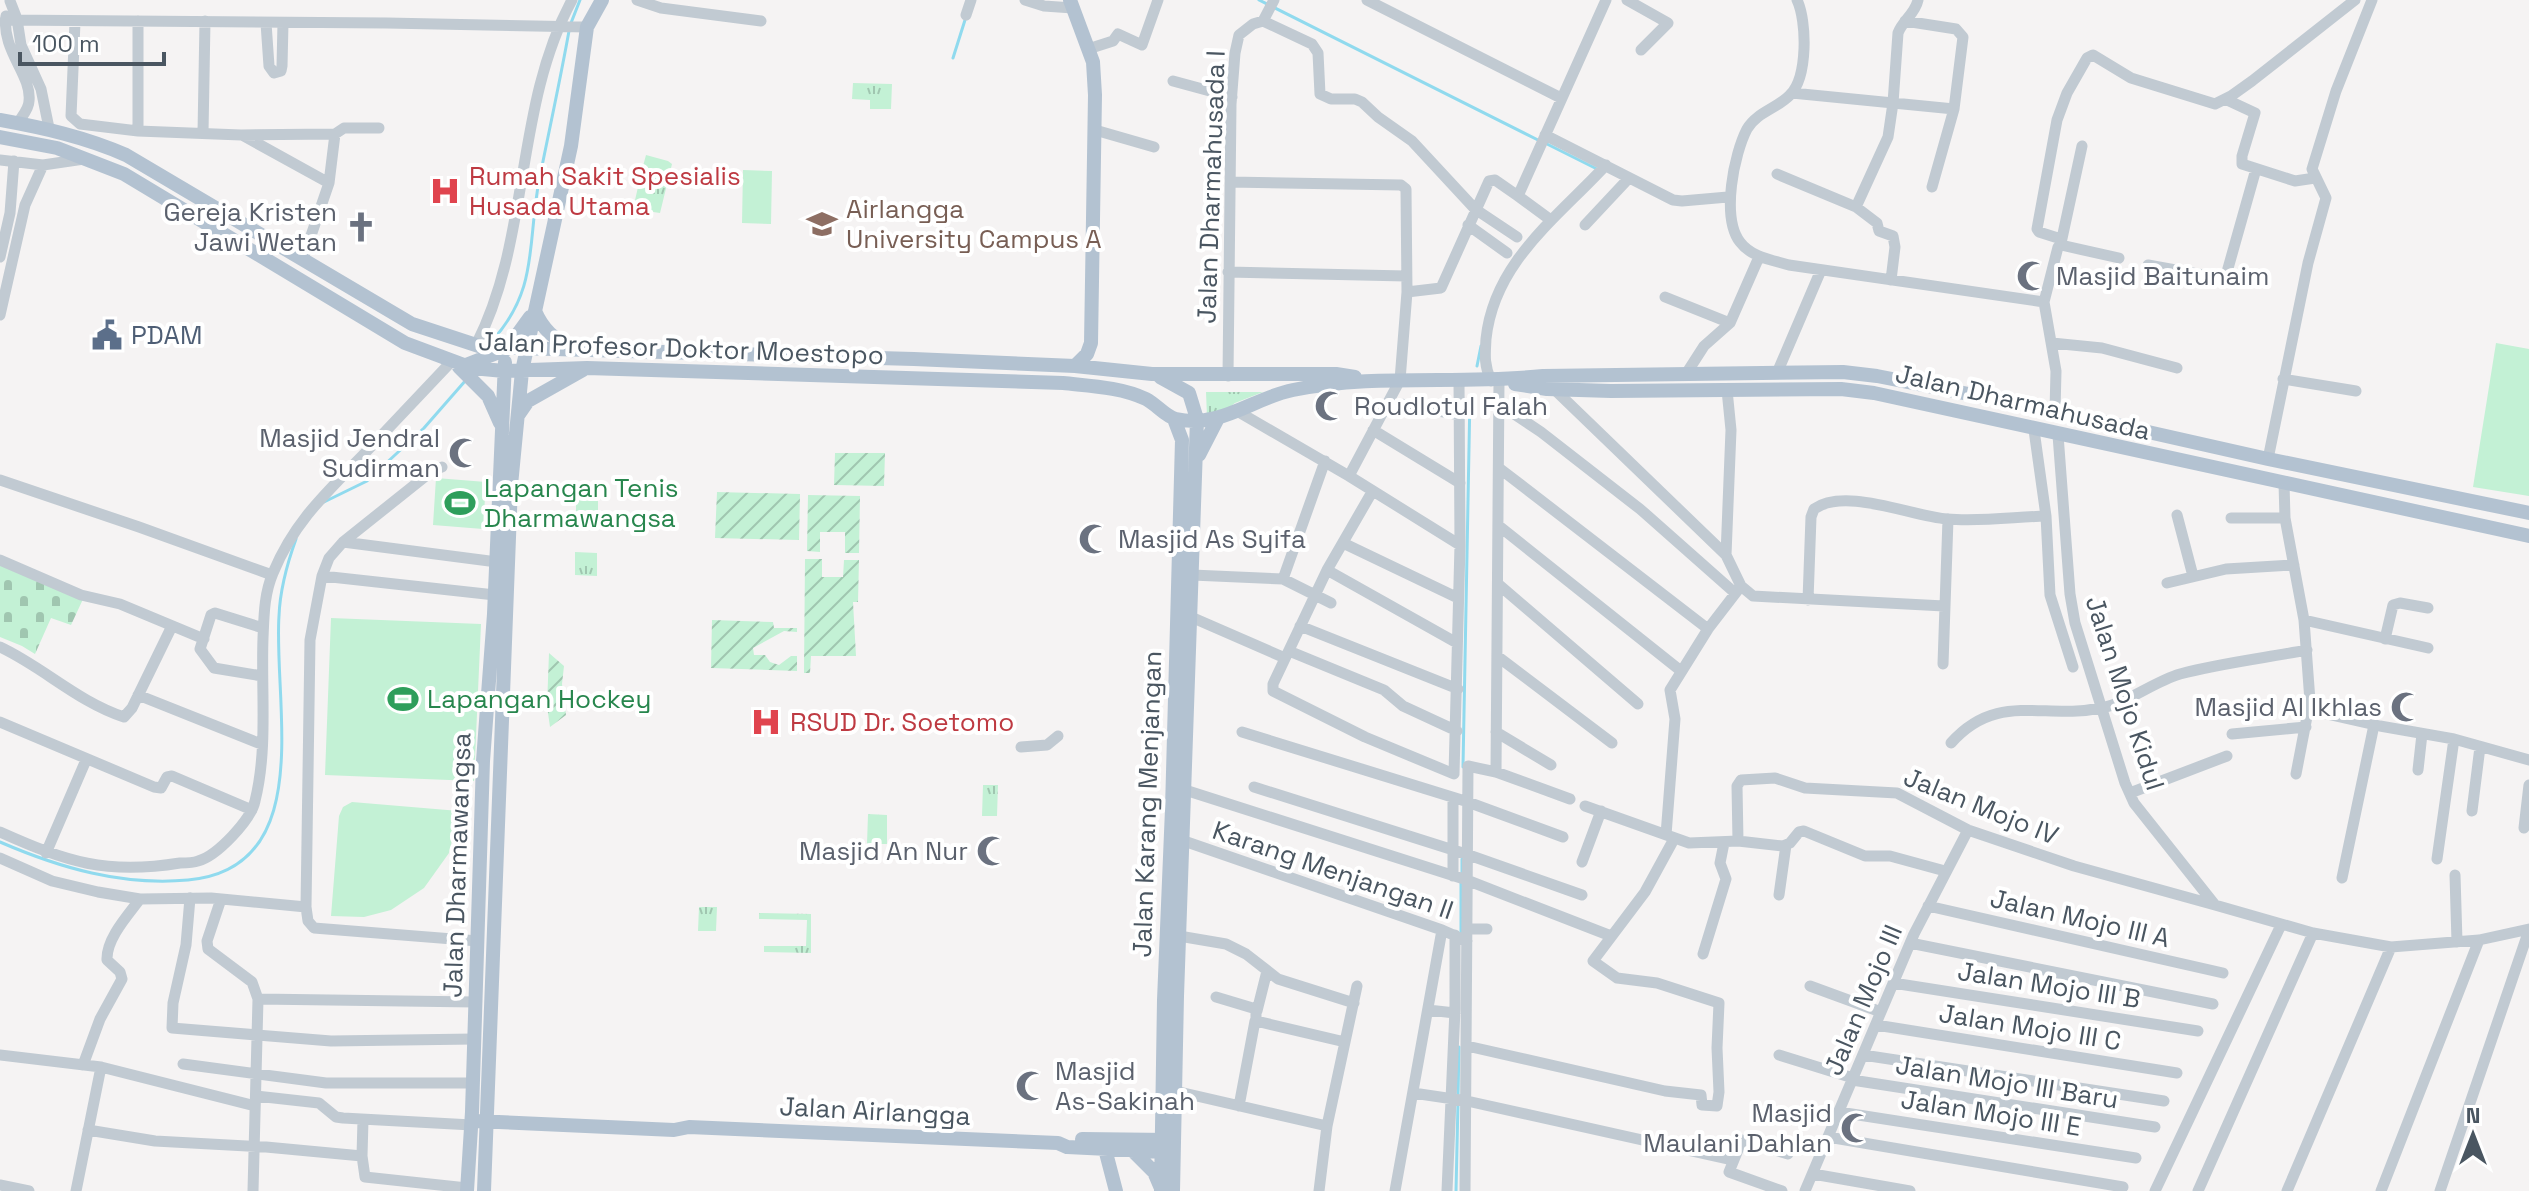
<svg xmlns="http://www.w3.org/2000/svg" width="2529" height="1191" viewBox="0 0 2529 1191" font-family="'Space Grotesk',sans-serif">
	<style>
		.cemetery { fill: url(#cemetery-stones) }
		.park { fill: url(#park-tufts) }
		.garden { fill: url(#garden-furrows) }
		.pitch { fill: #c3f1d5 }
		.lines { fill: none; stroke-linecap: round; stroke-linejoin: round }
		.stream { stroke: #90daee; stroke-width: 3 }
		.minor { stroke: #c1cad2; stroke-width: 11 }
		.major { stroke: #b3c2d1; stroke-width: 14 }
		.labels { text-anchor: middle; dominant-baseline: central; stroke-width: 8; stroke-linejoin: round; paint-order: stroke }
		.health-label { font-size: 26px; fill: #be3a42; stroke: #fff; text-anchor: start }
		.street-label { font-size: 26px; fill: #4a5661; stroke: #fff }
		.education-label { font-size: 26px; fill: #785e54; stroke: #fff; text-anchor: start }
		.worship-label { font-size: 26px; fill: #5b616d; stroke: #fff; text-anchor: end }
		.service-label { font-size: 26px; fill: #4e5e75; stroke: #fff; text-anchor: start }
		.leisure-label { font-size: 26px; fill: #27864d; stroke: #fff; text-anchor: start }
	</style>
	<defs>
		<pattern id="cemetery-stones" width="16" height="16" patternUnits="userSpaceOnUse" patternTransform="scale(2)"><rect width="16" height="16" fill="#c3f1d5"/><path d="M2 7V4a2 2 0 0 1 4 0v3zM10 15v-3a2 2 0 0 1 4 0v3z" fill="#a0c6b0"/></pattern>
		<pattern id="park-tufts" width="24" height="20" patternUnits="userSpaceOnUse" patternTransform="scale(2)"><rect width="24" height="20" fill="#c3f1d5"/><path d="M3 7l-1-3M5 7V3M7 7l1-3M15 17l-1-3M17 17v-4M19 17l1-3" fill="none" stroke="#a0c6b0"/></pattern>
		<pattern id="garden-furrows" width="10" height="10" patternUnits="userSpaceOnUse" patternTransform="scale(2)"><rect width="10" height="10" fill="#c3f1d5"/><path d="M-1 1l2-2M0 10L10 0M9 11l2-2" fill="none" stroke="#a0c6b0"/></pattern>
	</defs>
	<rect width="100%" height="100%" fill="#f5f3f3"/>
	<path class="cemetery" d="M0 562 84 597 71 625 51 618 35 654 22 646 0 637Z"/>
	<path class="park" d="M853 83 892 84 891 109H870V100L852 99Z
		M646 155 668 161 672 164 660 213 633 209 638 187H641L644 178 640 177Z
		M1206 392H1263L1235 403 1217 417H1207Z
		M576 494H598V519H576Z
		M575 552 597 553V576L575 575Z
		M983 785H998L997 816H982Z
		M868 814 887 815V844H867Z
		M699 907H717L716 931H698Z
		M759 913 811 914V953L764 952V946H806L807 920 759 919Z"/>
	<path class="garden" d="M835 453H885L884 486 834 485Z
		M717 492 800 494 799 540 715 538Z
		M808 495 860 496 859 553H845V532H820V552L807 551Z
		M805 559H822V577H843L844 560H859L858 602H853L856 656H811L810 673H804Z
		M712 620 773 622 774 628H797V632L784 631 753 648 754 655H765L770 662 779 665 791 656H797V671L711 668Z
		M549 653 564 666 562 684 566 715 550 727 547 706Z"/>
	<path class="pitch" d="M743 170 772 171 771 224 742 223Z
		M2496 343 2529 349V496L2473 487Z
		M436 478 486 482 483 529 433 525Z
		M331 618 481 624 474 781 325 775Z
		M352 802 459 811 449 853 424 888 391 910 364 917 331 916 339 816 343 807Z"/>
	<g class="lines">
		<path class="stream" d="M1259 0 1538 140
			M571 23 580 0
			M953 58 965 20
			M1545 143 1599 170
			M492 341C539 289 527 244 539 181 549 131 560 81 569 31
			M1477 366 1481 346
			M324 502 367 481 424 428 466 380
			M1463 767 1470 395
			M0 842C60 868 122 886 188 880 318 869 273 703 279 616 280 589 287 564 296 539
			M1462 875V859
			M1461 935V883
			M1458 1095 1459 1047
			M1456 1191 1458 1102"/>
		<path class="minor" d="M637 0 661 8 761 21
			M1025 0 1044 6 1073 8
			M1367 0 1561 98
			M1627 0 1668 23 1641 50
			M1797 0C1807 21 1808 77 1790 95 1778 108 1757 112 1747 129 1734 154 1721 217 1740 242 1751 257 1772 260 1789 265L2044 302
			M10 1 17 19 21 45 41 89 49 128
			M966 15 971 0
			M6 16C1 50 32 75 29 101 29 109 22 116 18 123
			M5 20 387 23 587 27
			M1263 21 1274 0
			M1905 21 1956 29 1963 37 1954 109 1932 187
			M75 22 71 116 80 124 138 131 241 135 335 134 344 128H379
			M266 23 269 66 274 73 281 71 282 66 283 23
			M1088 49 1113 41 1118 34 1142 45 1158 0
			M1173 81 1232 97
			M1792 93 1954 109
			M2225 99 2255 113 2242 156V164L2295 181 2315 178
			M1095 130 1154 147
			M138 131V21
			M203 133 205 21
			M242 135 329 183
			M1545 135 1673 200 1682 201 1728 197
			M0 160 43 165 84 159
			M1777 174 1856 207 1877 223 1879 231 1893 236 1895 247 1891 280
			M1230 182 1401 185 1406 189 1407 292 1400 380 1349 476
			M1518 196 1548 218
			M1856 207 1888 137 1893 103 1898 33C1903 20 1915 14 1918 0
			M1468 225 1507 253
			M1585 225 1629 178
			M2061 239 2039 232 2037 229 2057 120 2067 93 2087 58 2093 55 2131 78 2215 104 2231 96 2252 81 2355 0
			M2061 243 2082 146
			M0 257 10 213 14 161
			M303 259 329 183 335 134
			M2148 265 2225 279 2256 169
			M1228 272 1406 276
			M1407 292 1441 288 1489 181 1495 180 1518 196 1606 0
			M1665 297 1730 323
			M0 315 25 205 43 165
			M2052 343 2102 348 2177 368
			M476 345C531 238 514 107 572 0
			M1777 373 1821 270
			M1686 374 1704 346 1730 323 1759 257
			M1228 376 1231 104 1235 53 1239 35 1253 24 1263 21 1312 44 1318 53 1320 94 1331 99H1355L1362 102 1378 117 1412 141 1475 209 1517 237
			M2283 379 2356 391
			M1491 381C1484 365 1485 355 1486 339 1494 262 1557 218 1606 165
			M1554 389 1726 555 1741 586 1753 596 1944 606
			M1390 402 1460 415
			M1499 404 1541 432 1640 509 1735 593
			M1237 411 1349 476 1460 545
			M2055 411 2056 371 2044 302 2058 247 2061 245 2119 258
			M1373 430 1460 483
			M2034 430 2046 516 2050 595 2073 667
			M2058 435 2070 594 2075 623 2125 783 2134 803 2215 905 2313 933 2391 947 2479 940 2529 929
			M2268 459 2308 263 2326 198 2312 169 2336 91 2372 0
			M442 467 432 471 343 542 329 558 322 576 310 640 306 907 308 921 314 928 478 941
			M1499 468 1708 629
			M0 480 139 527 272 575
			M2284 483 2285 518 2304 620 2310 701 2296 774
			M1372 492 1327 570 1273 684V691L1365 737 1454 774 1460 545 1459 380
			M2177 515 2193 576
			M2231 518H2285
			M1499 526 1681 671
			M343 542 497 562
			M1343 543 1458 598
			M1726 555 1731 430 1727 390
			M0 560 81 595 120 604 204 639
			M1327 570 1457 643
			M1192 575 1283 579 1331 603
			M322 576 495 595
			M1283 579 1325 461
			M2167 583 2226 569 2294 565
			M1498 584 1638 704
			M1808 600 1811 517 1814 509C1845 487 1911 516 1947 519 1979 522 2014 517 2046 516
			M1191 617 1285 658
			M2304 620 2428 648
			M1300 626 1458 689
			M2385 639 2393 605 2400 603 2428 608
			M0 647C43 667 78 702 124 717L132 708 172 626
			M1289 651 1384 690 1403 706 1457 731
			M1497 656 1612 743
			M1943 664 1948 519
			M262 676 214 668 200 649 211 615 215 613 263 628
			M138 695 261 744
			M2309 710 2380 726 2454 739 2529 760
			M0 722 154 787 161 788 167 777 172 776 252 810
			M1242 732 1465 801 1563 837
			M1496 732 1551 765
			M2232 734 2306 727
			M1951 743C1997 691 2043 720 2101 708 2128 703 2153 682 2180 674 2221 663 2265 658 2307 650
			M1021 747 1047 745 1058 736
			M2418 770 2422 734
			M1496 772 1499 381
			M1254 787 1466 854 1582 895
			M1185 790 1464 879 1611 936
			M2130 793 2227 756
			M1453 798V876
			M1585 806 1689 843 1738 841 1783 846 1790 843 1799 832 1804 831 1865 856H1890L1945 871
			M2472 811 2480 747
			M2524 828 2529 785
			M0 832C67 862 106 875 180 863 186 863 193 863 198 861 217 856 251 820 255 801 268 749 261 691 263 638 264 616 264 594 273 573 294 522 326 493 364 454 393 423 422 393 451 362
			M1666 835 1675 719 1670 690 1708 629 1738 590
			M1184 841 1442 930 1467 941
			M1738 841 1737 786 1741 780 1775 778 1805 788 1897 793 1968 830 2074 866 2215 905
			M46 853 86 760
			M0 858 52 881 98 892 140 899 211 898 306 907
			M2437 859 2454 739
			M1582 862 1601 811
			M2455 875 2457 942
			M2342 878 2374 725
			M1779 895 1786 845
			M190 898 186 945 173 1003 172 1028 331 1041 474 1039
			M221 899 207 941 208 949 252 982 258 999 253 1191
			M1928 906 2223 973
			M1467 929H1487
			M1179 936 1226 944 1246 954 1278 979 1354 1003
			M1910 943 2213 1004
			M1703 954 1726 879 1720 863 1724 843
			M1893 983 2198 1031
			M1810 986 1881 1012
			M1216 997 1256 1009V1021L1345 1042
			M258 999 475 1002
			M1428 1010 1455 1013
			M1257 1011 1267 971
			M1876 1025 2177 1073
			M1467 1046 1665 1091 1701 1095 1702 1105 1717 1106 1719 1092 1717 1048 1719 1003 1657 983 1617 978 1593 961 1645 892 1674 839
			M0 1055 101 1067 255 1106
			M1779 1055 1853 1078
			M1863 1055 2164 1101
			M183 1064 326 1083H473
			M83 1065 100 1019 122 979 120 972 107 960C106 939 128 915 140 899
			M1852 1080 2155 1127
			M1175 1091 1327 1126
			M1413 1093 1467 1101 1732 1160
			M256 1096 319 1103 336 1117 343 1118 472 1125
			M1239 1106 1255 1021
			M1839 1112 2136 1158
			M88 1130 155 1141 266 1147 362 1156 365 1177 467 1188
			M1828 1137 2123 1187
			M362 1156 363 1120
			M1813 1174 1910 1191
			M0 1185 29 1191
			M76 1191 101 1067
			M1319 1191 1327 1126 1357 986
			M1395 1191 1442 930
			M1447 1191 1455 1009V935
			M1465 1191 1468 766 1496 772 1570 799
			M1782 1191 1729 1172 1742 1140 1788 1154
			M1805 1191 1914 934 1968 830
			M2155 1191 2281 925
			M2198 1191 2313 933
			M2287 1191 2391 947
			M2381 1191 2479 940
			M2440 1191 2529 930"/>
		<path class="major" d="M1070 0 1093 62 1095 95 1091 343 1087 354 1075 366
			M0 120C44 128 85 137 126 155L412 324 482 347 914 359 1075 366 1152 374H1336L1355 377
			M0 137 57 148 124 174 405 343 472 368 504 371 587 368 1063 383C1090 386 1121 387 1146 399 1156 404 1166 417 1176 419 1220 429 1253 398 1293 390 1376 373 1460 385 1543 376L1843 372 1877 376 2055 411 2268 459 2529 513
			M535 311C543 330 554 339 573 348
			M466 365 507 349 530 317
			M459 367 488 396 500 423
			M1160 377 1189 393 1197 419 1177 996 1173 1191
			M1515 384 1547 389 1611 391 1841 389 1874 393 2529 536
			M519 414 528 401 583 370
			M1199 455 1217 420
			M476 1121 674 1130 689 1127 1058 1143 1067 1147 1170 1152
			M1082 1139 1169 1140
			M1105 1149 1116 1191
			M1132 1150 1154 1172 1160 1186
			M467 1191 472 1112 483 761 494 614 505 362
			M484 1191 511 485 522 371 571 146 587 27 602 0
			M1161 1191 1164 1000 1172 809 1182 440 1174 419"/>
	</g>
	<defs>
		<g id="hospital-bare" transform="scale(2.4)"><path d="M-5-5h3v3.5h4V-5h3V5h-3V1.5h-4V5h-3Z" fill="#e0444e" stroke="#fff" stroke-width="2.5" paint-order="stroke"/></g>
		<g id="university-bare" transform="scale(2.4)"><path d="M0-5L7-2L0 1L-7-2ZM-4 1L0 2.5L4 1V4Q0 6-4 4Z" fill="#8d6e63" stroke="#fff" stroke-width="2.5" paint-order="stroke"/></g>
		<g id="church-bare" transform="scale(2.4)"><path d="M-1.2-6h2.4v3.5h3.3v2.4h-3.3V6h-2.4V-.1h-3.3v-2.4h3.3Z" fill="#6b7280" stroke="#fff" stroke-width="2.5" paint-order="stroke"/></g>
		<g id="mosque-bare" transform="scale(2.4)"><path d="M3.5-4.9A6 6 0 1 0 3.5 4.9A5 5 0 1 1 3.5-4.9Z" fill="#6b7280" stroke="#fff" stroke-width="2.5" paint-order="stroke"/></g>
		<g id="civic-bare" transform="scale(2.4)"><path d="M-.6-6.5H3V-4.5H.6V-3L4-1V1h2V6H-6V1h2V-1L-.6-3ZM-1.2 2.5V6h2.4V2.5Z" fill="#5c6f8a" stroke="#fff" stroke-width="2.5" paint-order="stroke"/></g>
		<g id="stadium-bare" transform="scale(2.4)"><path d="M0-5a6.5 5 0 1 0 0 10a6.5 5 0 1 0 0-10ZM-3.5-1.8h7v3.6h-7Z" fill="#2e9e5b" stroke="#fff" stroke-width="2.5" paint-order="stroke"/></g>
	</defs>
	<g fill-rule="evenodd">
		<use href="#hospital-bare" x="445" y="191"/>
		<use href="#university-bare" x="822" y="224"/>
		<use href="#church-bare" x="361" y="227"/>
		<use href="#mosque-bare" x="2032" y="276"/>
		<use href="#civic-bare" x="107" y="335"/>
		<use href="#mosque-bare" x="1330" y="406"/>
		<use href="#mosque-bare" x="464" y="453"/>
		<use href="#stadium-bare" x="460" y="503"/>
		<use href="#mosque-bare" x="1094" y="539"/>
		<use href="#stadium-bare" x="403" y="699"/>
		<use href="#mosque-bare" x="2406" y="707"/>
		<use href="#hospital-bare" x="766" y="722"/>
		<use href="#mosque-bare" x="992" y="851"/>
		<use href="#mosque-bare" x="1031" y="1086"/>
		<use href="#mosque-bare" x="1856" y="1128"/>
	</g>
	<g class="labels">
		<g class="health-label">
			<text x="469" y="176">Rumah Sakit Spesialis<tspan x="469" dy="30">Husada Utama</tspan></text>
			<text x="790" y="722">RSUD Dr. Soetomo</text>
		</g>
		<g class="street-label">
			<text transform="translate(1211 187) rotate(-88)">Jalan Dharmahusada I</text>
			<text transform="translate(681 348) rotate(2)">Jalan Profesor Doktor Moestopo</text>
			<text transform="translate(2023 402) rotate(13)">Jalan Dharmahusada</text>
			<text transform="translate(2125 693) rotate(72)">Jalan Mojo Kidul</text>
			<text transform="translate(1147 804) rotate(-88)">Jalan Karang Menjangan</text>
			<text transform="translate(1981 806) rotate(22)">Jalan Mojo IV</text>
			<text transform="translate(457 865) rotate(-88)">Jalan Dharmawangsa</text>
			<text transform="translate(1333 870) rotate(19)">Karang Menjangan II</text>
			<text transform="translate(2080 918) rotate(13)">Jalan Mojo III A</text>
			<text transform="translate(2049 985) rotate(9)">Jalan Mojo III B</text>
			<text transform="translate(1863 1000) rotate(-67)">Jalan Mojo III</text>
			<text transform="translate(2030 1027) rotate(9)">Jalan Mojo III C</text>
			<text transform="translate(2007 1082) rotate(9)">Jalan Mojo III Baru</text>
			<text transform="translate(875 1111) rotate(3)">Jalan Airlangga</text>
			<text transform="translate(1991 1113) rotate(9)">Jalan Mojo III E</text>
		</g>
		<g class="education-label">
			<text x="846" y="209">Airlangga<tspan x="846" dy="30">University Campus A</tspan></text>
		</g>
		<g class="worship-label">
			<text x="337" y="212">Gereja Kristen<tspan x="337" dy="30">Jawi Wetan</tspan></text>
			<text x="2056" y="276" text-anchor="start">Masjid Baitunaim</text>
			<text x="1354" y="406" text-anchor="start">Roudlotul Falah</text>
			<text x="440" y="438">Masjid Jendral<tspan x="440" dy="30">Sudirman</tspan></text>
			<text x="1118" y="539" text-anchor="start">Masjid As Syifa</text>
			<text x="2382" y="707">Masjid Al Ikhlas</text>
			<text x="968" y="851">Masjid An Nur</text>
			<text x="1055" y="1071" text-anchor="start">Masjid<tspan x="1055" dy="30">As-Sakinah</tspan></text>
			<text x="1832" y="1113">Masjid<tspan x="1832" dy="30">Maulani Dahlan</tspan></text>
		</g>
		<g class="service-label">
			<text x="131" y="335">PDAM</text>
		</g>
		<g class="leisure-label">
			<text x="484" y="488">Lapangan Tenis<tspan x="484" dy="30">Dharmawangsa</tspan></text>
			<text x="427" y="699">Lapangan Hockey</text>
		</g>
	</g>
	<g transform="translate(2473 1135)" stroke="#ffffff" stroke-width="6" paint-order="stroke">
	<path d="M0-6L14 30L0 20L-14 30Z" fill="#4a5661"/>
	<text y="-12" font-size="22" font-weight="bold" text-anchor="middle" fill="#4a5661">N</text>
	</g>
	<path d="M20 52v12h144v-12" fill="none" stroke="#4a5661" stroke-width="4"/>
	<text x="32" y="52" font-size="24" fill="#4a5661" stroke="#ffffff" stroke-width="6" paint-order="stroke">100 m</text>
</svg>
